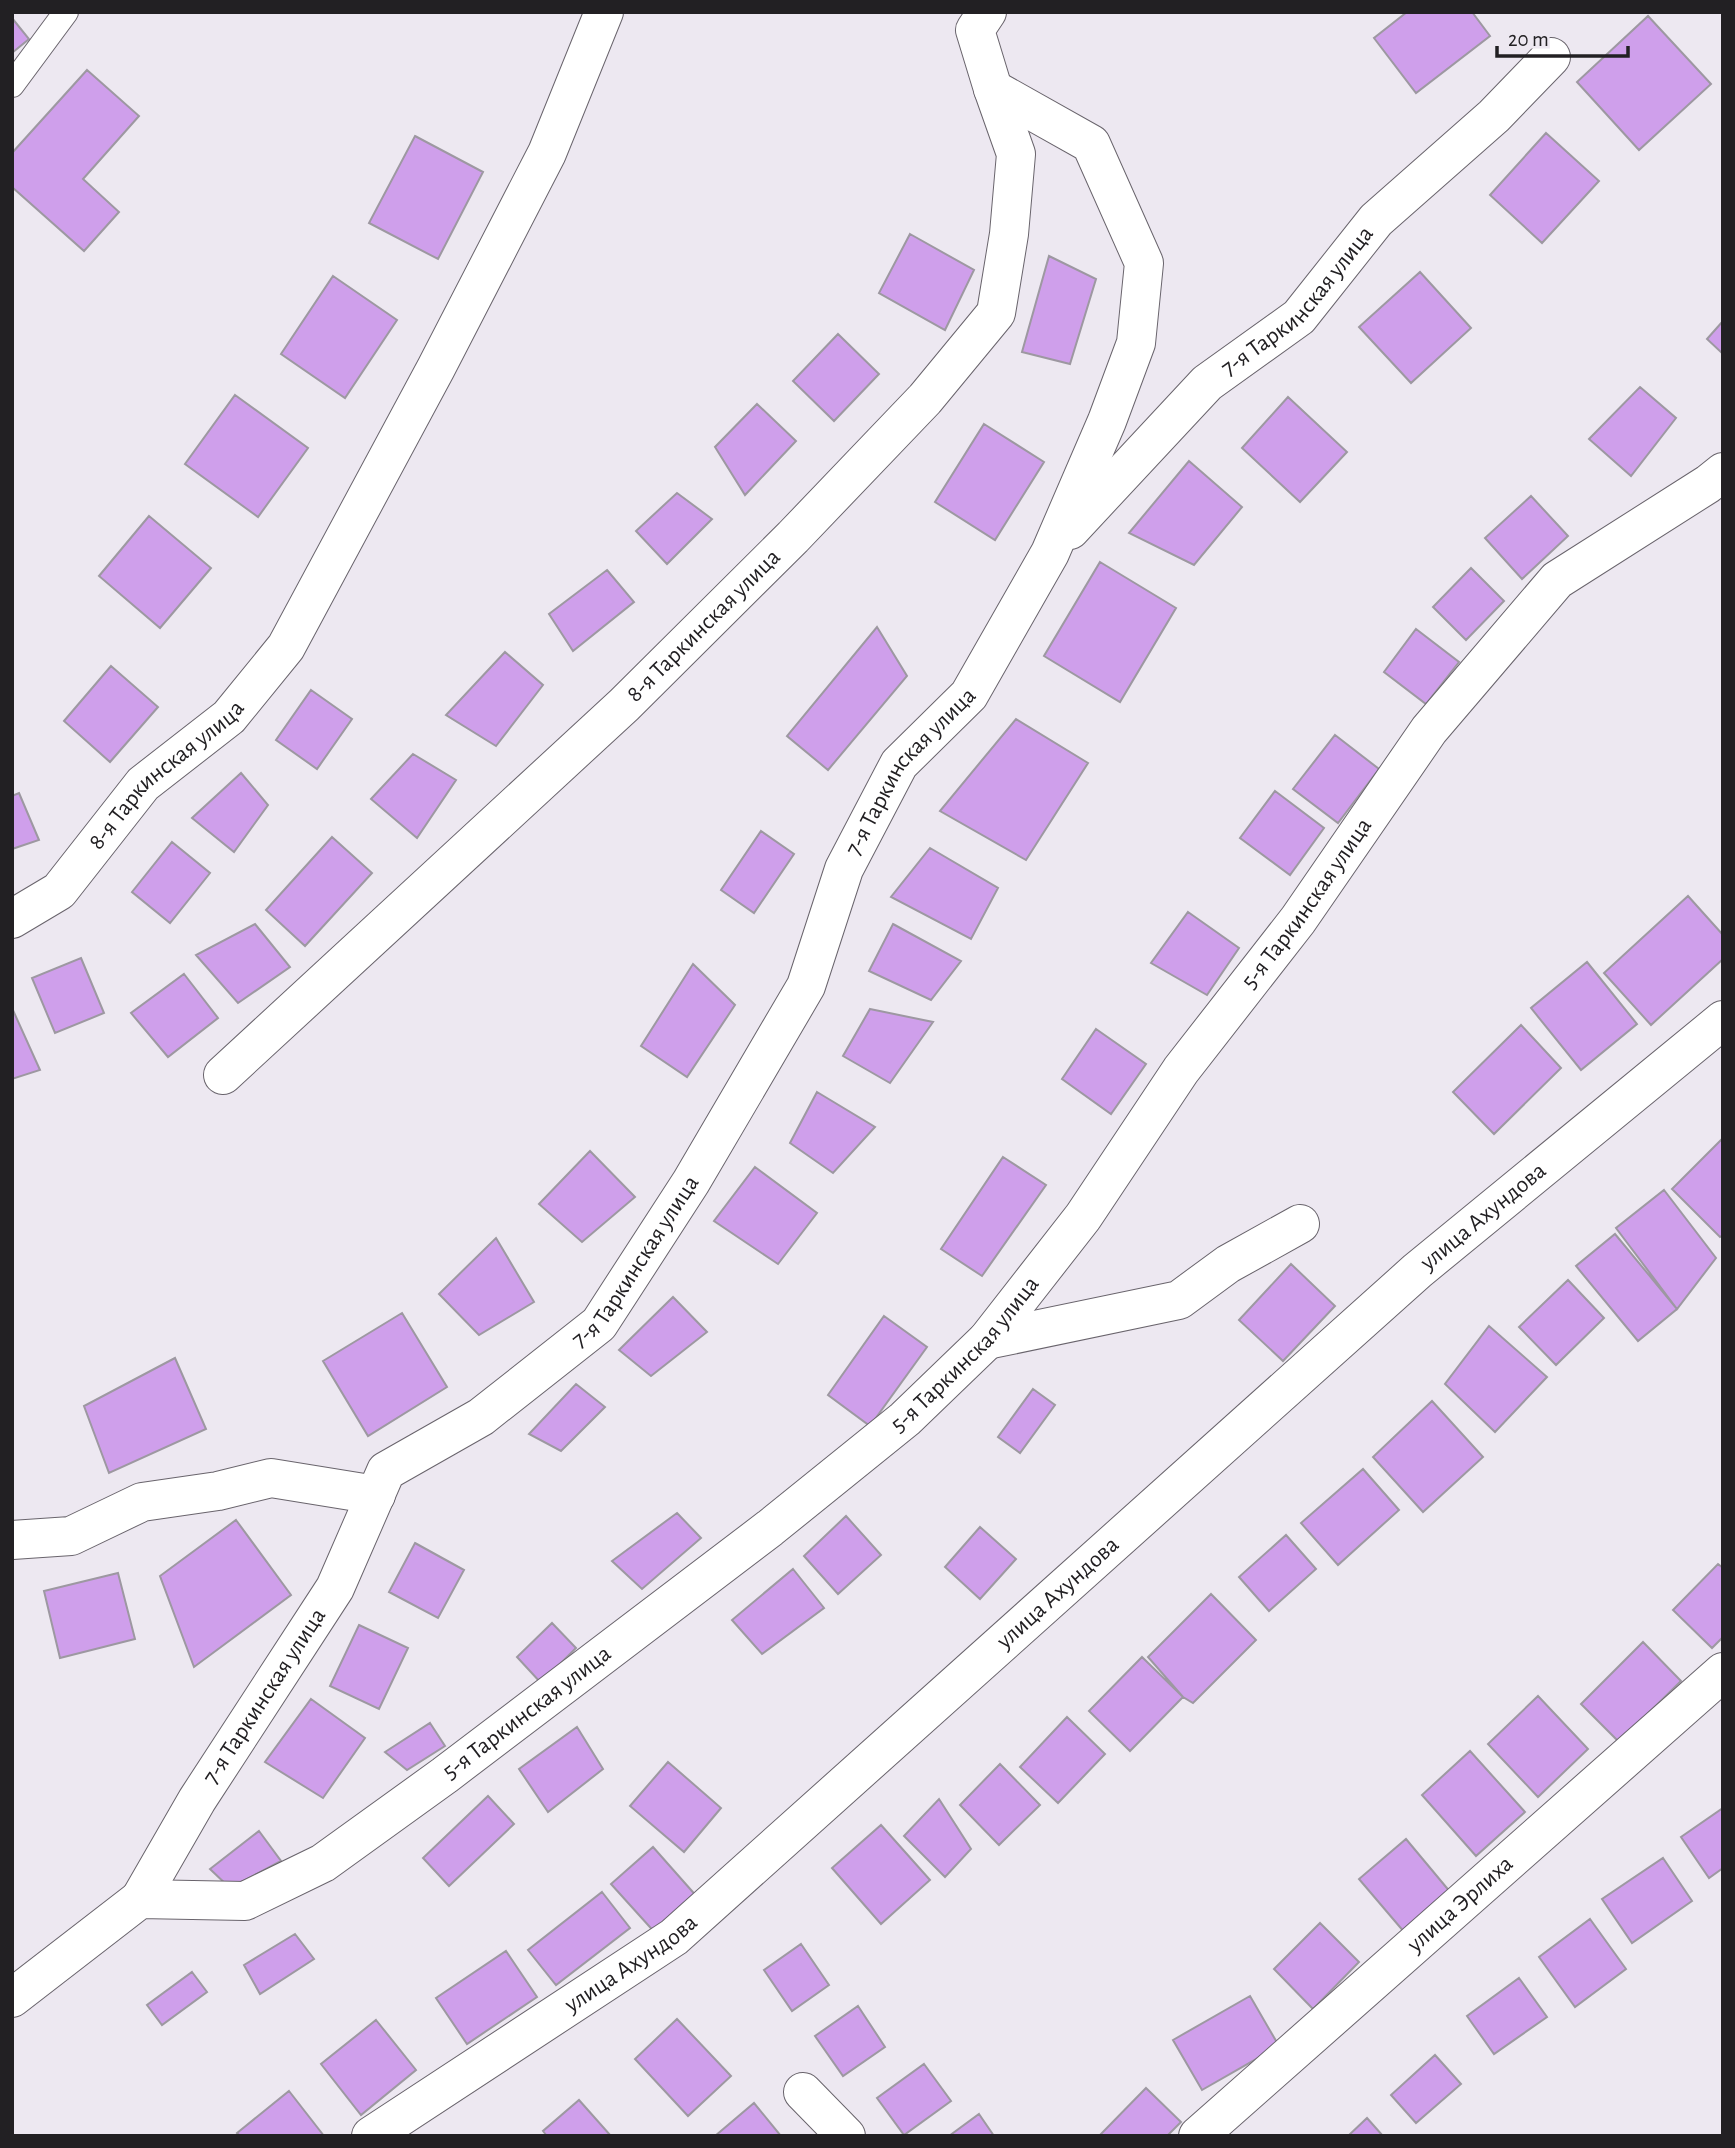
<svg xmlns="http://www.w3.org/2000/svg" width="1735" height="2148" viewBox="0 0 1735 2148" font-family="'Alegreya Sans',sans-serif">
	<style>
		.building { fill: #cf9feb; stroke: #9d98a1; stroke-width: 2 }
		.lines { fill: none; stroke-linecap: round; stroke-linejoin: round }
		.service-casing { stroke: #69646c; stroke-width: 26 }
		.minor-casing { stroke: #69646c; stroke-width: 40 }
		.service { stroke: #fff; stroke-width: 24 }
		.minor { stroke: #fff; stroke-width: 38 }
		.labels { text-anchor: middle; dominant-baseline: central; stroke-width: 6; stroke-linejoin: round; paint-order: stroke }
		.street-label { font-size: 24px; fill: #222023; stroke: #ede8f1 }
	</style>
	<rect width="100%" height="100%" fill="#ede8f1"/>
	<path class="building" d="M1407 12H1472L1490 36 1416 93 1374 38Z
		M1648 16 1711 84 1639 150 1577 82Z
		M12 18 29 39 12 53Z
		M87 70 139 116 83 179 119 212 84 251 12 187V153Z
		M1546 133 1599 181 1542 243 1490 195Z
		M415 136 483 172 438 259 369 223Z
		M910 234 974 270 945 330 879 293Z
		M1049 256 1096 279 1070 364 1022 352Z
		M1420 272 1471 328 1411 383 1359 327Z
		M333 276 397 320 345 398 281 354Z
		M1723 321V354L1707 339Z
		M838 334 879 374 834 421 793 381Z
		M1640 387 1676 418 1631 476 1589 439Z
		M235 395 308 448 258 517 185 464Z
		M1288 397 1347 452 1300 502 1242 448Z
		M757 404 796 441 745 495 715 447Z
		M984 424 1044 462 995 540 935 502Z
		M1189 461 1242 507 1194 565 1129 533Z
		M677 493 712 519 667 564 636 531Z
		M1531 496 1568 536 1522 579 1485 538Z
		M149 516 211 568 160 628 99 576Z
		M1100 562 1176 608 1120 702 1044 656Z
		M1471 568 1504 601 1466 640 1433 607Z
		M607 570 634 602 573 651 549 614Z
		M877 627 907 676 828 770 787 736Z
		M1416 629 1459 662 1426 704 1384 672Z
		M505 652 543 685 496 746 446 715Z
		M111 666 158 707 110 762 64 721Z
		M311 690 352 719 317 769 276 740Z
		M1016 719 1088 763 1026 860 940 811Z
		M1335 735 1379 769 1338 823 1293 789Z
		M413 754 456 780 417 838 371 799Z
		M241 773 268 805 234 852 192 818Z
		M1275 791 1324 828 1290 875 1240 838Z
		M19 793 39 840 12 849V796Z
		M761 831 794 854 754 913 721 890Z
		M332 837 372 873 305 946 266 910Z
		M172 842 210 873 170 923 132 892Z
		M930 848 998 888 971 939 891 897Z
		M1688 896 1723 935V959L1651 1025 1604 973Z
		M1188 912 1239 948 1207 995 1151 963Z
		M255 924 290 967 238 1003 196 955Z
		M893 924 961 961 931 1000 869 971Z
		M81 958 104 1013 55 1033 32 978Z
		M1587 962 1637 1024 1581 1070 1531 1008Z
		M693 964 735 1005 687 1077 641 1046Z
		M184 974 218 1018 168 1057 131 1013Z
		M12 1008 40 1070 12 1079Z
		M870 1009 933 1022 890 1083 843 1056Z
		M1521 1025 1561 1068 1494 1134 1453 1092Z
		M1096 1029 1146 1064 1111 1114 1062 1079Z
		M817 1092 875 1127 833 1173 790 1143Z
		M1723 1138V1235L1720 1237 1672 1189Z
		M590 1151 635 1197 582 1242 539 1204Z
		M1003 1157 1046 1185 982 1276 941 1249Z
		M755 1167 817 1213 778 1264 714 1221Z
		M1664 1190 1716 1258 1677 1309 1616 1228Z
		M1615 1234 1677 1309 1638 1341 1576 1266Z
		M496 1238 534 1302 479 1335 439 1294Z
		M1291 1264 1335 1306 1283 1361 1239 1320Z
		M1568 1280 1604 1318 1556 1365 1519 1327Z
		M673 1297 707 1332 651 1376 619 1350Z
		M402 1313 447 1387 368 1436 323 1361Z
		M884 1316 927 1347 870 1426 828 1395Z
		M1489 1326 1547 1377 1495 1432 1445 1384Z
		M175 1358 206 1429 109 1473 84 1406Z
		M576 1384 605 1407 561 1451 529 1434Z
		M1033 1389 1055 1405 1020 1453 998 1437Z
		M1432 1401 1483 1457 1423 1512 1373 1457Z
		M1363 1469 1399 1510 1338 1565 1301 1523Z
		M677 1513 701 1538 642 1589 612 1561Z
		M846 1516 881 1555 838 1594 804 1556Z
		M236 1520 291 1595 194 1667 160 1576Z
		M980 1527 1016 1559 980 1599 945 1567Z
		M1286 1535 1316 1569 1269 1611 1239 1577Z
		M415 1543 464 1570 438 1618 389 1592Z
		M1718 1564 1723 1568V1637L1712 1648 1673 1610Z
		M793 1569 824 1608 762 1654 732 1620Z
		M118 1573 135 1639 60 1658 44 1591Z
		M1211 1594 1256 1640 1193 1703 1183 1697 1148 1657Z
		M552 1623 576 1648 541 1683 517 1657Z
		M359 1625 408 1648 379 1709 330 1686Z
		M1643 1642 1681 1681 1619 1742 1581 1704Z
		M1142 1657 1183 1697 1130 1751 1089 1711Z
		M1538 1696 1588 1749 1538 1797 1488 1744Z
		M311 1699 365 1738 323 1798 265 1762Z
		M1067 1717 1105 1754 1058 1803 1020 1767Z
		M430 1723 445 1746 407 1770 385 1752Z
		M577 1727 603 1769 548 1812 519 1769Z
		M1470 1751 1525 1812 1476 1856 1422 1795Z
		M668 1762 721 1808 684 1852 630 1806Z
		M1000 1764 1040 1805 999 1845 960 1805Z
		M488 1796 514 1824 449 1886 423 1858Z
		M939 1799 971 1849 945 1877 904 1836Z
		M1723 1808V1868L1709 1878 1681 1837Z
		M881 1825 930 1880 881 1924 832 1868Z
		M259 1831 281 1861 230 1888 210 1869Z
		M1406 1839 1451 1893 1405 1933 1359 1879Z
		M653 1847 699 1899 658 1936 611 1884Z
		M1663 1858 1692 1901 1632 1943 1602 1899Z
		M602 1892 630 1928 556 1985 528 1950Z
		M1590 1919 1626 1969 1575 2007 1539 1957Z
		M1320 1923 1359 1962 1313 2009 1274 1969Z
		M295 1934 314 1959 260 1994 244 1965Z
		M801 1944 829 1985 792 2011 764 1970Z
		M506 1951 537 1997 467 2044 436 1998Z
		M192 1972 207 1992 162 2025 147 2005Z
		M1519 1978 1547 2017 1494 2054 1467 2016Z
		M1250 1996 1279 2046 1202 2090 1173 2040Z
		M858 2006 885 2047 843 2076 815 2036Z
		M677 2019 731 2076 688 2116 635 2059Z
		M376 2020 416 2070 361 2115 321 2064Z
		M1435 2055 1461 2084 1416 2123 1391 2095Z
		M924 2064 951 2101 904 2135 877 2098Z
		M1146 2088 1181 2122 1167 2136H1099Z
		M289 2091 324 2136H240L237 2133Z
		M579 2100 611 2136H547L543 2131Z
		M754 2103 781 2136H715Z
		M979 2114 994 2136H949Z
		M1367 2118 1383 2136H1348Z"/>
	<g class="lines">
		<g class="service-casing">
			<path id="service" d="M12 85 66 12"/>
		</g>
		<g class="minor-casing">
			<g id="minor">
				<path id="s1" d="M1070 530 1207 383 1299 317 1376 220 1494 116 1551 57"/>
				<path id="s2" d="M12 919 59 891 143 784 229 717 286 647 436 368 547 153 604 12"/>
				<path id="s3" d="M223 1075 624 705 793 537 925 399 996 313 1009 234 1016 154 993 89 975 30 987 12"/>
				<path d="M987 1340 1179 1300 1228 1264 1300 1224"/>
				<path d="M12 1540 71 1536 142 1502 218 1491 271 1478 376 1495"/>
				<path id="s4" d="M140 1899 197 1800 335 1588 386 1471 481 1417 599 1324 691 1182 806 986 844 869 899 764 969 695 1050 553 1107 421 1136 343 1144 263 1091 144 993 89"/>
				<path id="s5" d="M12 1998 140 1899 245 1901 323 1863 445 1775 574 1677 770 1528 905 1419 987 1340 1083 1217 1181 1070 1298 920 1429 730 1557 580 1708 484 1723 472"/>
				<path d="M803 2092 846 2136"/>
				<path id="s6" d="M371 2136 674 1937 1417 1271 1723 1020"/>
				<path id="s7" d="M1198 2136 1723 1672"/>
			</g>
		</g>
		<use href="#service" class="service"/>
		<use href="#minor" class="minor"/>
	</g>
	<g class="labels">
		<g class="street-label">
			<text stroke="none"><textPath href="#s1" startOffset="324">7-я Таркинская улица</textPath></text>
			<text stroke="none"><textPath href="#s3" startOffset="658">8-я Таркинская улица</textPath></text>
			<text stroke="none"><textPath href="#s4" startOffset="1393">7-я Таркинская улица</textPath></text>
			<text stroke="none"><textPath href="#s2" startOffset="214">8-я Таркинская улица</textPath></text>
			<text stroke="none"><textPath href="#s5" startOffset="1741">5-я Таркинская улица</textPath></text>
			<text stroke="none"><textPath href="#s6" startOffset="1446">улица Ахундова</textPath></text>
			<text stroke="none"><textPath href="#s4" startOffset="826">7-я Таркинская улица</textPath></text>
			<text stroke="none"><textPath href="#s5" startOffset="1174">5-я Таркинская улица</textPath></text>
			<text stroke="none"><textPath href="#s6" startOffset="878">улица Ахундова</textPath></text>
			<text stroke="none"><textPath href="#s4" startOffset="238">7-я Таркинская улица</textPath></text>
			<text stroke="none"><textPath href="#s5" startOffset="607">5-я Таркинская улица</textPath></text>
			<text stroke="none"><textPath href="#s7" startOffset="350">улица Эрлиха</textPath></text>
			<text stroke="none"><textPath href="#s6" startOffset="312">улица Ахундова</textPath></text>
		</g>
	</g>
	<rect width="1735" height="2148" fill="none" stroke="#222023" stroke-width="28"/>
	<path d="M1497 46v10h131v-10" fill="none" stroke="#222023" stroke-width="3.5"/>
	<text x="1508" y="46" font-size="21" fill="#222023" stroke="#ede8f1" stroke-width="5" paint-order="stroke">20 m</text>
</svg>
